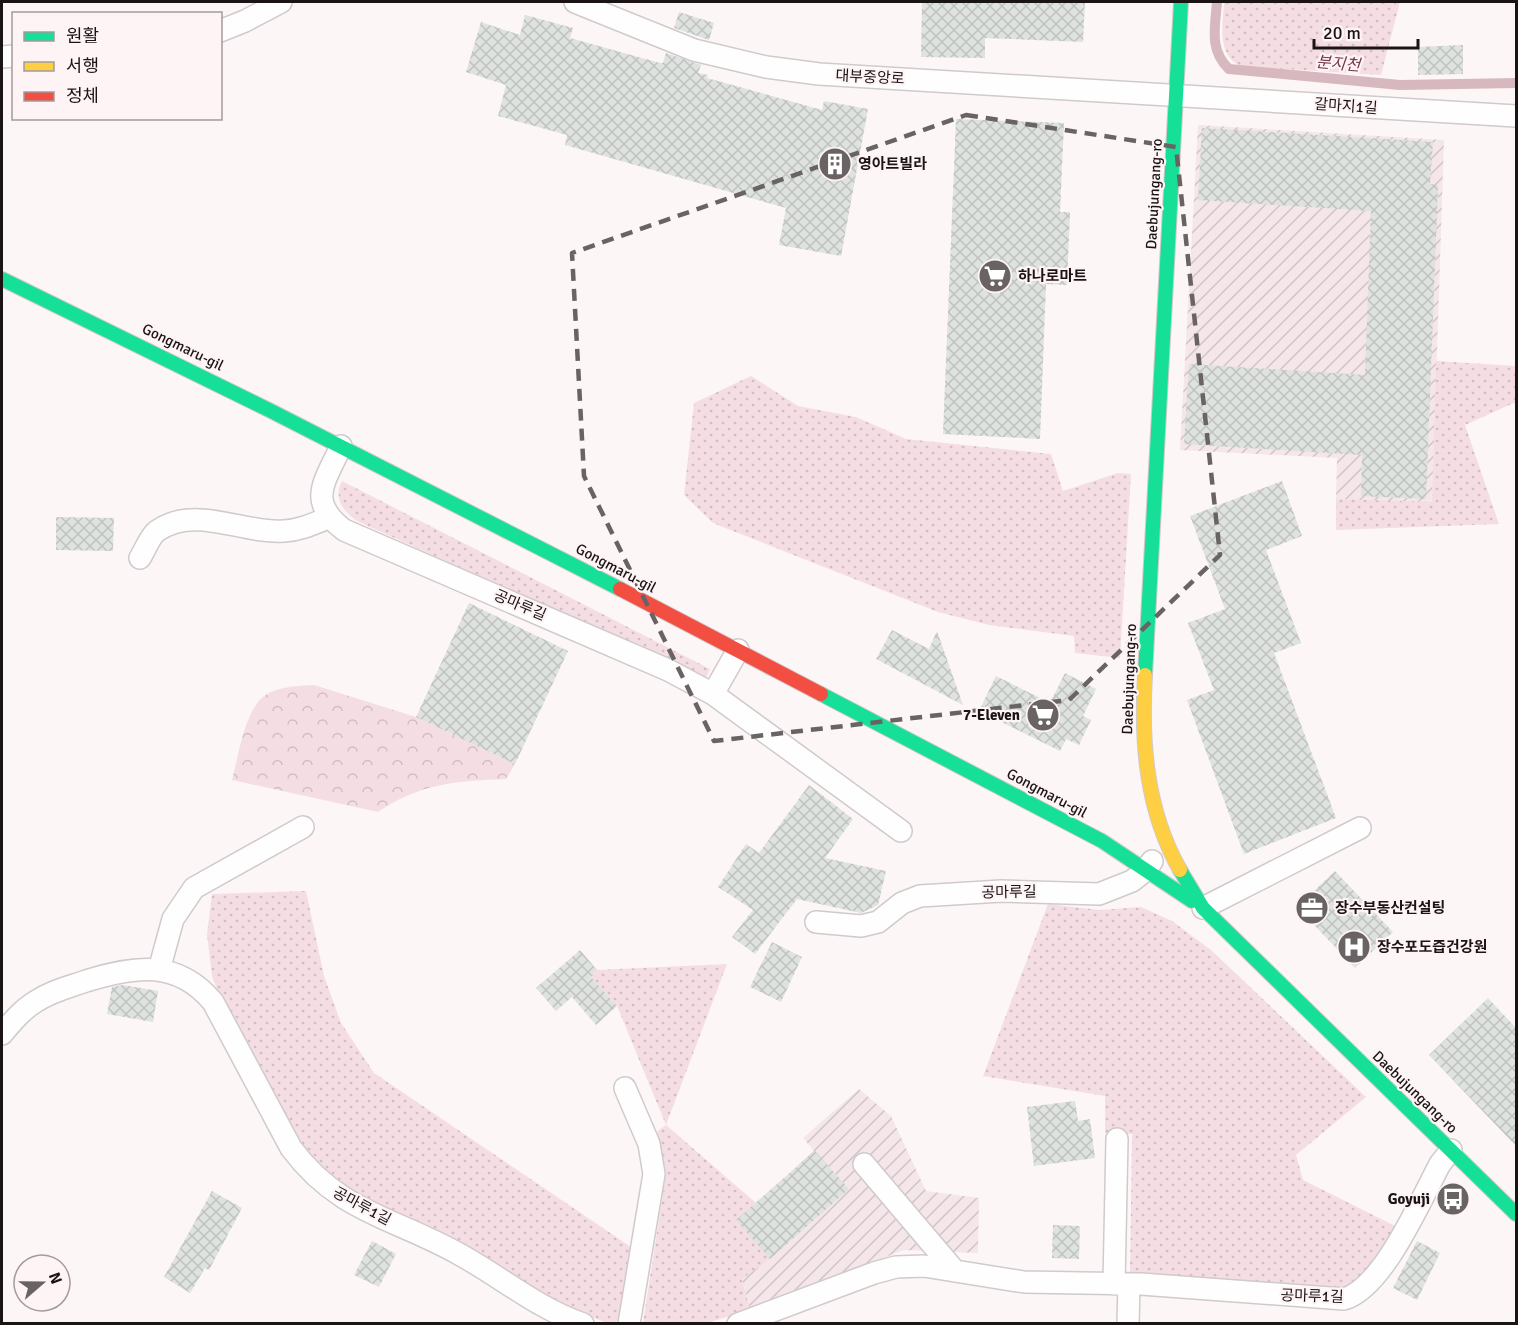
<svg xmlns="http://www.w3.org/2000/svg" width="1518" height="1325" viewBox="0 0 1518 1325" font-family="Signika,'Noto Sans KR',sans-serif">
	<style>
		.industrial { fill: url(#industrial-furrows) }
		.grass { fill: url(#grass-dots) }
		.park { fill: url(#park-crowns) }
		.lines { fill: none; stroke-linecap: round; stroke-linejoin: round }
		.stream { stroke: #d8b8bf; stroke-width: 10 }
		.building { fill: url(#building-cross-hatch) }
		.lane-casing { stroke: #d0cacc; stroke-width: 24 }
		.fast-casing { stroke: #d0cacc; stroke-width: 16 }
		.slow-casing { stroke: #d0cacc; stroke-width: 16 }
		.jam-casing { stroke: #d0cacc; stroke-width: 16 }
		.lane { stroke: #fffefe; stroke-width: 21 }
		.fast { stroke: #16e098; stroke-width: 14 }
		.slow { stroke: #ffcf43; stroke-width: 14 }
		.jam { stroke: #f24e42; stroke-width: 14 }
		.marked { fill: none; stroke: #696364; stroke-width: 4.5; stroke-dasharray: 12 8; stroke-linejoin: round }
		.labels { text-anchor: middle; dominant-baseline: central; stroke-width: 4.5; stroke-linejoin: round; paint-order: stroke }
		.street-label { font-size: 15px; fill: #1a1415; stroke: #fef4f6 }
		.poi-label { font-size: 15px; font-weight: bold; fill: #1a1415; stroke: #fef4f6; text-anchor: start }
		.water-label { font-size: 16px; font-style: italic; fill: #703748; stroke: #fef4f6 }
	</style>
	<defs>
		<pattern id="industrial-furrows" width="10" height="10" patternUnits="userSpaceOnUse" patternTransform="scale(1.5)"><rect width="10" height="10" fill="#f4e6e9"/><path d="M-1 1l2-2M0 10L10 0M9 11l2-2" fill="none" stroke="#d1c4c7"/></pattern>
		<pattern id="grass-dots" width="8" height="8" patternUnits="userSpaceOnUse" patternTransform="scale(1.5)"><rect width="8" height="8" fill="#f5dee3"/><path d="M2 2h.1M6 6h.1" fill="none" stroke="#d1bec2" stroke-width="1.8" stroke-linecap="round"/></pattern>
		<pattern id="park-crowns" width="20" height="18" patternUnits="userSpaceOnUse" patternTransform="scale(1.5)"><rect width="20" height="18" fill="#f5dee3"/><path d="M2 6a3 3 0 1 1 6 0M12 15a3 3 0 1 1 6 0" fill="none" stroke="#d1bec2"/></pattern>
		<pattern id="building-cross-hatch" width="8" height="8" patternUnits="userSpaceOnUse" patternTransform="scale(1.5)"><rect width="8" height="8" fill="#dfe3df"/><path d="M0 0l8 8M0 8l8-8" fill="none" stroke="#bfc2be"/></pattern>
	</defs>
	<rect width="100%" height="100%" fill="#fcf6f7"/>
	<path class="industrial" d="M1198 125 1444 140 1432 503 1336 499 1337 458 1180 450Z
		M859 1089 891 1116 926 1191 979 1198 978 1253 904 1250 750 1310 742 1279 736 1220 814 1151 803 1138Z"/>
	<path class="grass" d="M1224 2H1400L1381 75 1240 66C1216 53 1223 25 1224 2Z
		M1436 361 1516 366V402L1465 425 1499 524 1336 530V499L1432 502Z
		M751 376 798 406 856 417 906 439 1051 454 1063 491 1118 473 1131 474 1120 658 1075 653 1074 636 989 625 938 612 713 523 684 495 694 403Z
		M342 481 710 669 706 679 357 521C343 511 333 499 342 481Z
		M306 891 324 976 341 1023 374 1073 631 1247 620 1321 606 1323 539 1294 369 1206 338 1186 301 1151 223 1004 212 976 207 934 212 894Z
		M1048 904 1100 910 1141 907 1172 921 1211 950 1366 1097 1296 1155 1303 1180 1397 1227C1382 1252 1369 1285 1338 1289L1130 1273 1132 1134 1105 1133V1096L983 1076Z
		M727 964 666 1125 756 1203 736 1220 770 1259 742 1279 750 1310 707 1323H643L666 1173 657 1131 666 1125 617 1006 590 976 597 970Z"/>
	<path class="park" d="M314 685 416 717 515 764 506 779C456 781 421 783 378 812L232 780C238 757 245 710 264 696 278 686 298 686 314 685Z"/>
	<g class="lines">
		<path class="stream" d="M1217 2C1215 28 1209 50 1229 69L1400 85 1516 83"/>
	</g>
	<path class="building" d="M922 2H1085L1083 42 985 38V58L921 57Z
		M679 12 714 23 709 40 674 28Z
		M525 15 573 28 570 38 660 63H663L666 53 701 65 698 73 708 75 707 78 822 110 824 101 868 109 841 256 779 245 786 208 565 145 567 135 498 116 506 85 466 72 481 22 520 35Z
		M1463 45V74L1418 75V47Z
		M956 119 1064 123 1060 212H1070L1067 285 1046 284 1040 439 943 434Z
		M1202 128 1433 142 1430 184 1438 185 1426 499 1361 496 1362 455 1184 444 1189 364 1365 375 1371 211 1198 200Z
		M1282 481 1302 536 1266 550 1301 643 1274 653 1336 818 1244 854 1187 700 1214 690 1188 623 1225 609 1190 516Z
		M56 517 114 518 113 551 56 550Z
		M469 603 568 651 515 764 416 717Z
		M892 630 929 649 937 631 963 705 876 659Z
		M1065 673 1096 689 1083 716 1091 720 1079 745 1066 739 1060 751 979 711 996 676 1050 703Z
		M809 785 853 819 825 858 886 871 878 905 861 913 797 899 755 954 732 937 753 910 718 887 746 844 759 853Z
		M1335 871 1393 932 1355 968 1297 907Z
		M772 942 802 957 781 1002 750 987Z
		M580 950 597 970 590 976 617 1006 596 1025 572 997 556 1011 536 988Z
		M123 985 158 991 153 1022 107 1014 112 987Z
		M1488 998 1516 1028V1146L1429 1055Z
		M1075 1101 1078 1121 1090 1119 1095 1158 1034 1166 1027 1107Z
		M815 1151 849 1189 770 1259 736 1220Z
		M212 1191 242 1208 209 1270 205 1268 190 1293 164 1277Z
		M1053 1225 1080 1226 1079 1259 1052 1258Z
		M372 1241 396 1254 379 1287 354 1275Z
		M1417 1241 1440 1253 1417 1300 1393 1288Z"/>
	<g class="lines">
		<g class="lane-casing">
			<path id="lane" d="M575 2 694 50 766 67 819 74 1516 116
				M220 31 245 21 281 2
				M2 57 14 56
				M341 446C325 482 306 501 344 530L668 670 713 694 901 831
				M140 558C145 550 150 536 157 531 195 504 243 534 284 531 300 530 313 524 328 518
				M713 694 738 650
				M1203 908 1360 828
				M816 922 861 926 878 922 902 903 920 896 1001 891 1099 894 1132 881 1146 870 1152 861
				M159 970 173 919 194 888 303 827
				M2 1034C12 1022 22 1010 35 1002 51 991 69 987 86 981 135 966 177 959 213 1002L291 1148C338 1212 395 1218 459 1254 501 1277 537 1308 583 1324
				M625 1088 649 1144 654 1174 629 1324
				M864 1164 954 1270
				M1114 1284 1117 1139
				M738 1324 874 1273 896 1267 924 1266 1024 1282 1141 1284 1344 1299C1383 1288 1420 1201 1440 1164L1451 1150
				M1128 1324 1129 1284"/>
		</g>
		<g class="fast-casing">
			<path id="fast" d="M2 279 271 411 620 589
				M1145 675 1181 2
				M821 694 1102 841 1192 901
				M1180 870 1203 908 1516 1214"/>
		</g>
		<g class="slow-casing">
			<path id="slow" d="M1145 675C1141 742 1146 810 1180 870"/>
		</g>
		<g class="jam-casing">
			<path id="jam" d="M620 589 821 694"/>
		</g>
		<use href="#lane" class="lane"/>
		<use href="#fast" class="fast"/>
		<use href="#slow" class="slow"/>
		<use href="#jam" class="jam"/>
	</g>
	<path class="marked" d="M966 115 1176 147 1220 555 1069 700 714 741 584 476 572 253Z"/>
	<defs>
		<g id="building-disc" transform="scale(1.725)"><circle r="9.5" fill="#696364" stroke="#fef4f6"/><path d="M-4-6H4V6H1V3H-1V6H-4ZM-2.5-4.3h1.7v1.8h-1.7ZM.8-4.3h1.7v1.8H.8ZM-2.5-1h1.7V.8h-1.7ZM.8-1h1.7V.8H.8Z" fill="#fff"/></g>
		<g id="supermarket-disc" transform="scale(1.725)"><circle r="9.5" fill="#696364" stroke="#fef4f6"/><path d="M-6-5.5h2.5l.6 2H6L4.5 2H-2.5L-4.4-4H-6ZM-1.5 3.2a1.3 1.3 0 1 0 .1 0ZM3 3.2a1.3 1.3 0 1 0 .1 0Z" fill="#fff"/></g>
		<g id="office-disc" transform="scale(1.725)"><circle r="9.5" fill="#696364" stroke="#fef4f6"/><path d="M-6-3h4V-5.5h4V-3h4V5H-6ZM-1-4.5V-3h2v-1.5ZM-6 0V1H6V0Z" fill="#fff"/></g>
		<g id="hospital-disc" transform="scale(1.725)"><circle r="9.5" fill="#696364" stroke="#fef4f6"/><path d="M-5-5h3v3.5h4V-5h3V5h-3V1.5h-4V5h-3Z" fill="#fff"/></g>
		<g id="bus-disc" transform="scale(1.725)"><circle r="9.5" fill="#696364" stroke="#fef4f6"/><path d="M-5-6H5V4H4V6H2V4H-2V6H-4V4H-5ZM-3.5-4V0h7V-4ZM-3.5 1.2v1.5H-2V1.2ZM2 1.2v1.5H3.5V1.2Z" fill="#fff"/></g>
	</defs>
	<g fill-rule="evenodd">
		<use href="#building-disc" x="835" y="164"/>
		<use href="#supermarket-disc" x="995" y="276"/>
		<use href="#supermarket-disc" x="1043" y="715"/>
		<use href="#office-disc" x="1312" y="908"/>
		<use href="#hospital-disc" x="1354" y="947"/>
		<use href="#bus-disc" x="1453" y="1199"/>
	</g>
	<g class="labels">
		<g class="street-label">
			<text transform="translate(870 77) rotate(3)">대부중앙로</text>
			<text transform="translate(1346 106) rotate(4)">갈마지1길</text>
			<text transform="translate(1154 194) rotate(-87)">Daebujungang-ro</text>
			<text transform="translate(183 347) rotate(26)">Gongmaru-gil</text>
			<text transform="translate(616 568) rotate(28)">Gongmaru-gil</text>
			<text transform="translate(520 605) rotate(23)">공마루길</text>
			<text transform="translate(1129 679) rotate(-88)">Daebujungang-ro</text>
			<text transform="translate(1047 793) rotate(28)">Gongmaru-gil</text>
			<text transform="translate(1009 892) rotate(-1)">공마루길</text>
			<text transform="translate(1415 1092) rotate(44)">Daebujungang-ro</text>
			<text transform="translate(362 1206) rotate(28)">공마루1길</text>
			<text transform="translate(1312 1296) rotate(2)">공마루1길</text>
		</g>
		<g class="poi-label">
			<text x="858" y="164">영아트빌라</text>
			<text x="1018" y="276">하나로마트</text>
			<text x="1020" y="715" text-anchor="end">7-Eleven</text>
			<text x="1335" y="908">장수부동산컨설팅</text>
			<text x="1377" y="947">장수포도즙건강원</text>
			<text x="1430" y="1199" text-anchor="end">Goyuji</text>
		</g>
		<g class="water-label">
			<text transform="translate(1338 64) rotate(5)">분지천</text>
		</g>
	</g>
	<rect width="1518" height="1325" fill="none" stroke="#1a1415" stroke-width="6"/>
	<rect x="12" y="12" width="210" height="108" fill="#fef4f6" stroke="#a39a9c" stroke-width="1.5"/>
	<rect x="24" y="32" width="30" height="9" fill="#16e098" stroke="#a39a9c" stroke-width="1.5"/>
	<text x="66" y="42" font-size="18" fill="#1a1415">원활</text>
	<rect x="24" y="62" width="30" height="9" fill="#ffcf43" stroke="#a39a9c" stroke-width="1.5"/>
	<text x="66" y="72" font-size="18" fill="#1a1415">서행</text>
	<rect x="24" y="92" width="30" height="9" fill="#f24e42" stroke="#a39a9c" stroke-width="1.5"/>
	<text x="66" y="102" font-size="18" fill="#1a1415">정체</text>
	<g transform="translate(42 1283) rotate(70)"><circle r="28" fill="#fef4f6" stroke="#a39a9c" stroke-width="1.5"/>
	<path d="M0-4.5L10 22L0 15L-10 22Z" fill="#696364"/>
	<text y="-9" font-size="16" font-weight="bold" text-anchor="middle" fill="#1a1415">N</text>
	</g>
	<path d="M1314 39v9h104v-9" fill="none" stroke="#1a1415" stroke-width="3"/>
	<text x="1323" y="39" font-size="18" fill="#1a1415" stroke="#fef4f6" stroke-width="4.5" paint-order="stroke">20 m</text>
</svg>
